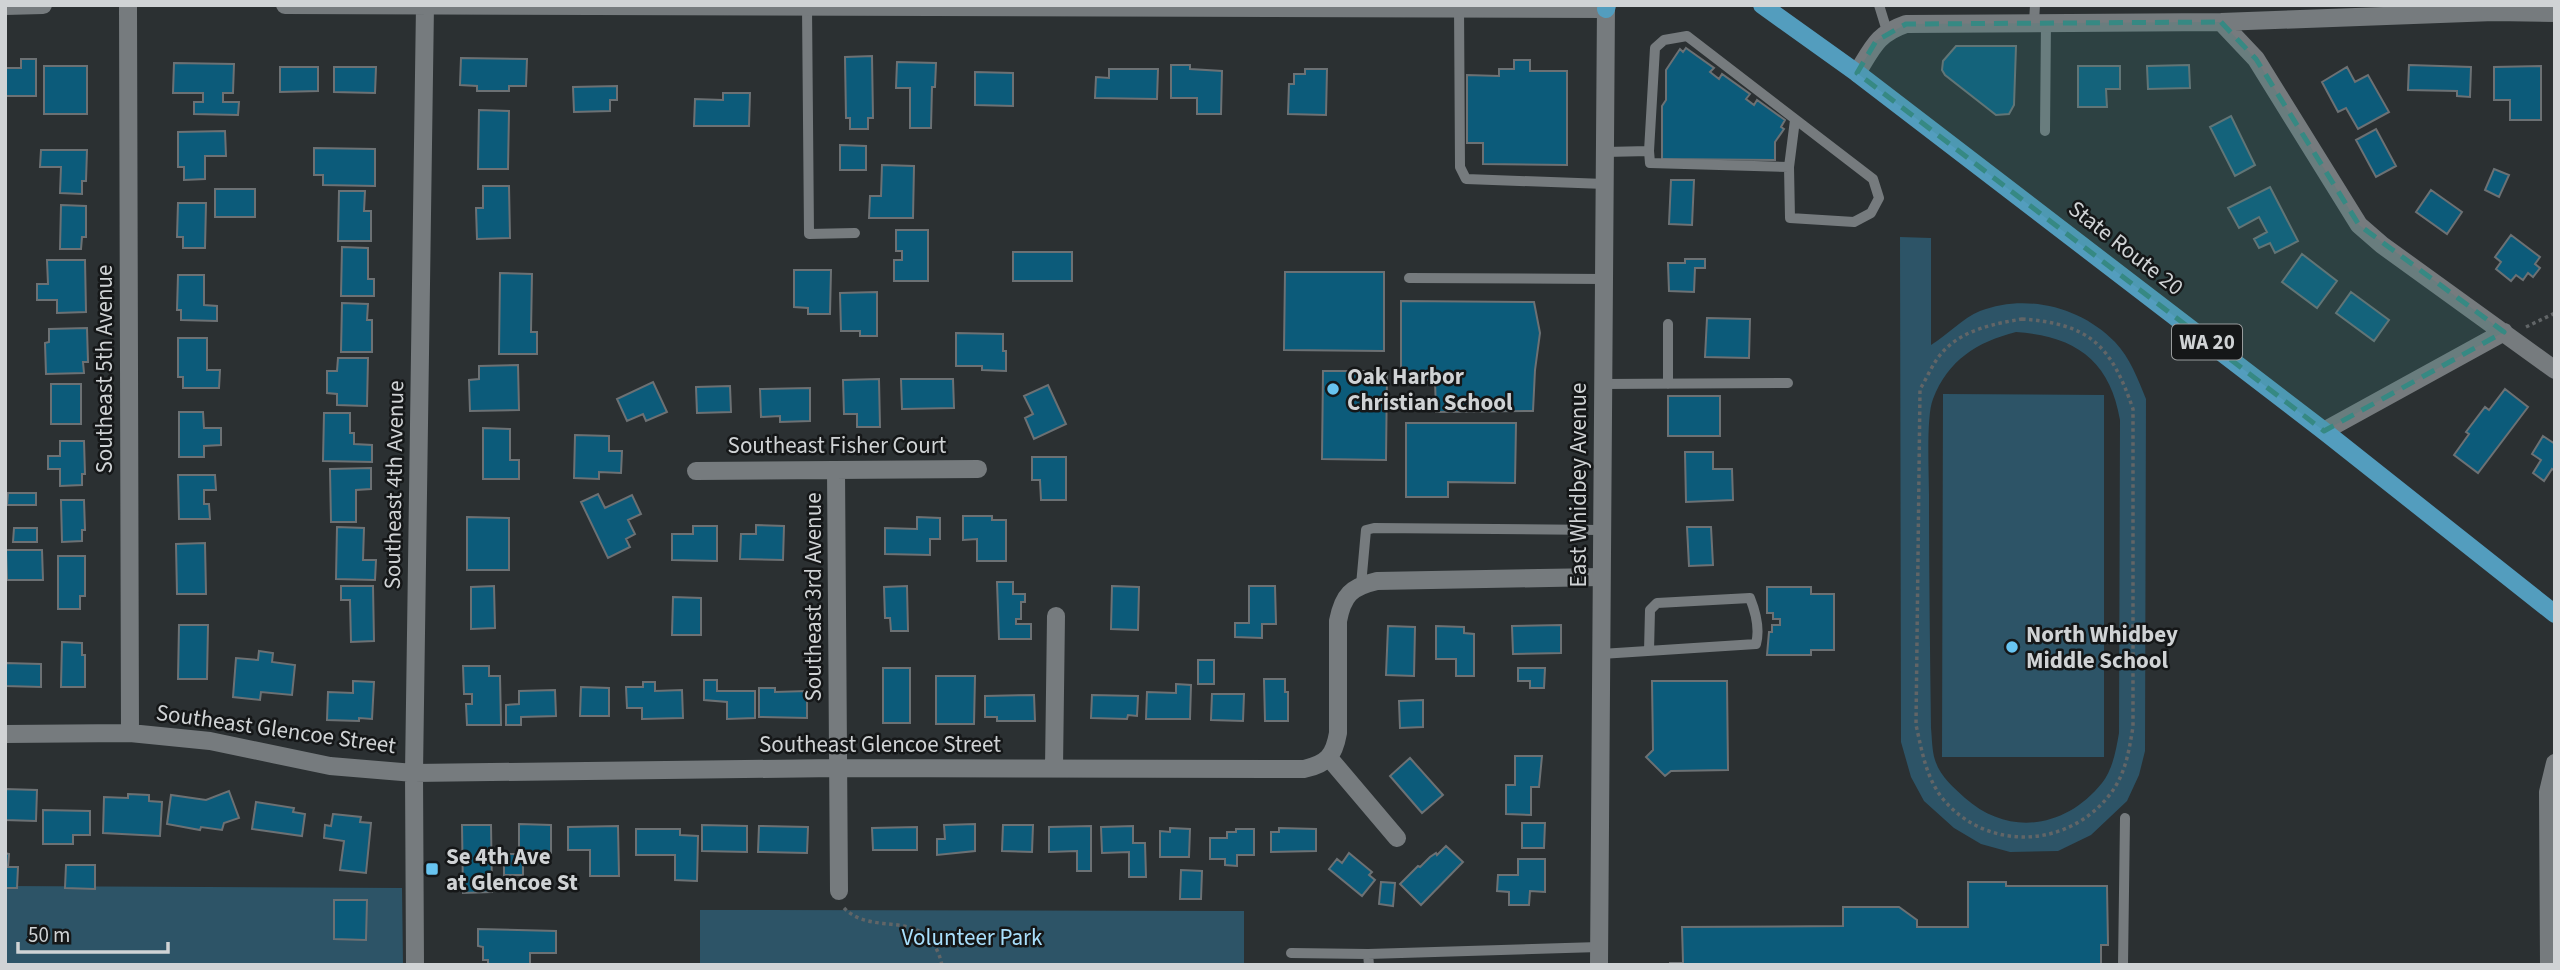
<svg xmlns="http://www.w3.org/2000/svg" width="2560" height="970" viewBox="0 0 2560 970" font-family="'Source Sans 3',sans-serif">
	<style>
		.green { fill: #2d5467; fill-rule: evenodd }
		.building { fill: #0c5b7a; stroke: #6c7174; stroke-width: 2 }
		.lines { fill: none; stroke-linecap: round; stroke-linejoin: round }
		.path { stroke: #616567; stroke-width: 3.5; stroke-dasharray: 3.5 3.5; stroke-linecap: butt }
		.lane { stroke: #767b7e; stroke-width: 10 }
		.street { stroke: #767b7e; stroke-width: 18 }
		.secondary { stroke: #767b7e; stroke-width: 18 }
		.primary { stroke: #539dbe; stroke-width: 18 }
		.marked { fill: #368983; fill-opacity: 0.2; stroke: #368983; stroke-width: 5; stroke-dasharray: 14 9; stroke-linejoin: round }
		.poi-dot { fill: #68c4f0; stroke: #151718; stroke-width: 2.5 }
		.labels { text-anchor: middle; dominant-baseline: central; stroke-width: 5; stroke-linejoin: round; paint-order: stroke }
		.shield { fill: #151718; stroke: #989b9c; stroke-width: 2 }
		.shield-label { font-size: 21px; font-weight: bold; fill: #d0d3d5 }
		.street-label { font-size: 23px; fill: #d0d3d5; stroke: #151718 }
		.poi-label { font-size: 23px; font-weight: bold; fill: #d0d3d5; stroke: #151718; text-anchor: start }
		.park-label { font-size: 23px; fill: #a9e0fd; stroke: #151718 }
	</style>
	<rect width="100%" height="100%" fill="#2b3032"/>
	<path class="green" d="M1900 237 1931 238V345C1947 335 1963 318 1980 311 2026 293 2081 307 2115 342 2130 358 2138 379 2146 399L2145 751 2139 775 2127 801 2091 835 2058 851 2010 852 1981 844 1954 828 1924 801 1911 777 1901 742ZM2016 332C2075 336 2110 360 2120 420L2119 733C2116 750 2113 769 2102 783 2066 828 2009 837 1965 798 1953 787 1940 776 1935 760 1932 751 1932 738 1931 728 1930 650 1929 572 1929 494 1929 473 1926 416 1933 399 1948 360 1977 342 2016 332Z
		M1943 394 2104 395V757H1942Z
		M5 886 402 888 403 965H5Z
		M700 910 1244 911V965H700Z"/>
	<path class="building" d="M1956 46H2016L2014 105 2009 114 1996 115 1945 75 1942 70 1943 61Z
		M1686 48 1714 68 1710 72 1719 79 1722 74 1750 94 1746 99 1754 105 1757 100 1785 120 1781 127 1784 129 1775 142V160L1662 159V106L1666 100V70L1680 49 1683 52Z
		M872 56 873 118H868V129H850V118H846L845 57Z
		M461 58 527 59 526 86H509V91H477V86L460 85Z
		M21 59H36V96H5V68H21Z
		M1514 60H1530V71H1567V165L1483 164V143H1467V75L1499 76V69H1514Z
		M897 62 936 63 935 87H932L931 128H910V88H896Z
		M174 63 234 64 233 93H223V102H239L238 115 194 114V102H203V93H173Z
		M1171 65H1190V69L1222 71 1221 114H1197V98H1171Z
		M2189 65 2190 88 2148 89 2147 66Z
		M2409 65 2471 67 2470 97 2457 96V91L2408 90Z
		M44 66H87V114H44Z
		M2078 66H2120V89H2106L2107 107H2078Z
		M2541 66V120H2510V100H2494V67Z
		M280 67H318V91L280 92Z
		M334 67H376L375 93 334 92Z
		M2347 67 2355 82 2368 75 2389 112 2358 129 2346 108 2338 112 2322 82Z
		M1109 69H1158L1157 99 1095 98 1096 77 1109 78Z
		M1305 69H1327L1326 115 1288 114 1289 84H1294V74H1305Z
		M975 72 1013 73V106L975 105Z
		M617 86V100H610V111L574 112 573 87Z
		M723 93H750L749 126H694L695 99 723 100Z
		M479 110 509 111 508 169H478Z
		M2231 116 2255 165 2235 176 2210 127Z
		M2376 129 2396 166 2376 177 2356 140Z
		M225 131 226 156H205V179L184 180V167H178V132Z
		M840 145 866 146V170H840Z
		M314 148 375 149V186L323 185V175H314Z
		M41 150H87L86 181H82V194L60 193 61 167H40Z
		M882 165 914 166 913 218H869L870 196H881Z
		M2494 169 2509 175 2499 197 2485 190Z
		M1671 180H1694L1692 225 1669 224Z
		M483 186H509L510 238 477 239 476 208H483Z
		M2270 187 2298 241 2275 253 2270 243 2259 248 2254 239 2267 232 2259 217 2239 228 2228 208Z
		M215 189H255V217H215Z
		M2431 190 2462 212 2447 234 2416 212Z
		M339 191H365L364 211H371V241H338Z
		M178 203H206L205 248H183V237H177Z
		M61 205 86 206V237H82L81 249H60Z
		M896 230H928V281H894V260H902V251H896Z
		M2511 235 2540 257 2535 264 2540 268 2533 277 2528 273 2523 280 2516 275 2511 281 2496 269 2501 262 2495 257Z
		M342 247 368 248V279H374V296H341Z
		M1013 252H1072V281H1013Z
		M2302 254 2337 281 2317 308 2282 282Z
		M1685 259H1705V268H1695L1694 292 1669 291 1668 263H1685Z
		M47 260H85L86 312 57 313V300H37V284H48Z
		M794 270H831L830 314H808V308L794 307Z
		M1285 272H1384V351L1284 350Z
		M500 273 532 274 531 332H537V354H499Z
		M178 275H204V305L217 306V321L181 320V310H177Z
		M877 292V336H860V331H841L840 293Z
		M2351 292 2389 320 2374 341 2336 313Z
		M1401 301 1534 302 1540 333 1535 370 1533 411 1436 412 1435 380H1401Z
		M342 303 368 304 367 320H372V352H341Z
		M1707 318 1750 319 1749 358 1705 357Z
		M87 328 88 362H83L84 373 46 374 45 343 49 342V329Z
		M956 333 1003 334V351H1006V371L982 370V366H956Z
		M178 338H207V370H220L219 388H183V377H178Z
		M338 358H368L367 406 337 405V394L327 393V371H337Z
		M518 365 519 410 470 411 469 380 479 379V366Z
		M1323 371H1387L1386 460 1322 459Z
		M879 379 880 427H857V414H844L843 380Z
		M901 379H953L954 408 902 409Z
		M653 382 667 412 646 421 643 414 627 421 617 399Z
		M51 384H81V424H51Z
		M1048 385 1066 424 1034 439 1025 418 1033 414 1024 396Z
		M730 386 731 412 697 413 696 387Z
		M810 388V421L780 422V416L761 417 760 389Z
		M2505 389 2528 407 2478 473 2454 455 2469 434 2466 432 2485 407 2489 410Z
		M1668 396H1720V436H1668Z
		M179 412H203L204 428H221V445L204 446V457H179Z
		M324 413H350V433H354V444L372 445V462L323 461Z
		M1406 423H1516L1515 483 1448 482V497H1406Z
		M483 428 510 429V460H519V479H483Z
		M575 435 609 436V451H622L621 473 599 472V479L574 478Z
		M2543 436 2555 444V471L2552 469 2544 481 2533 473 2541 460 2532 454Z
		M60 441H84L85 474H82V485L60 486V469H48V456H60Z
		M1685 452H1713V469H1732L1733 500 1686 502Z
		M1032 457H1066V500H1041L1040 480H1032Z
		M371 468V489L356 490V522H331L330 469Z
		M178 475H215L216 490H204V504H209L210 519H179Z
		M8 493H36V505H7Z
		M598 494 605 508 632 495 641 514 628 520 635 534 626 539 630 547 608 558 581 502Z
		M61 500H84L85 530H82V541L62 542Z
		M963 516H992V520H1006V561H977V539L963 540Z
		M467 517 509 518V570H467Z
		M917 517 940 518V539H930V555L885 554V528L917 529Z
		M756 525 784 526 783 560 740 559 741 534H756Z
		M693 526H717V561L672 560V534H693Z
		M337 527 364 528 363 560H376L375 580 336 579Z
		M1687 527H1711L1713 565 1689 566Z
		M14 528H37V542H13Z
		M205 543 206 594H177L176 544Z
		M6 550H42L43 580H7Z
		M58 556H85V596H80V609H58Z
		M997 582H1013V594H1025V602H1021V619H1016V624H1031V639H999Z
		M341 586H373L374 641 351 642 350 600H341Z
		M494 586 495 628 471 629V587Z
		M907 586 908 631H891L890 618H885L884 587Z
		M1112 586 1139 587 1138 630 1111 629Z
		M1249 586H1275L1276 624H1262V638L1235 637V623H1249Z
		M1767 587H1811V594H1834V650H1811V655H1767L1769 632H1772V625H1780V619H1773V613H1767Z
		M673 597 701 598V635H672Z
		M179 625H208L207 679H178Z
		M1561 625V653L1513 654 1512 626Z
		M1388 626 1415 627 1414 676 1386 675Z
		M1436 626 1464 627V633L1474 634V676H1456V659H1436Z
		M62 642 82 643V655H85V687H61Z
		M259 651 273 653 272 662 295 665 292 695 261 692 260 700 233 697 236 658 258 660Z
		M1198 660H1214V684H1198Z
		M5 663 41 664V687L5 686Z
		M463 666H489V676H500L501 725H467L466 704H472V694H464Z
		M883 668H910V723H883Z
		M1518 668H1545L1544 688H1530V681H1518Z
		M936 676H975L974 724H936Z
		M1264 679H1285V692H1288V721H1265Z
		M704 680H717V691H755V718L727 719V702L704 700Z
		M353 681 374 682 372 719 359 718V721L327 720 328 692 353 693Z
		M1652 681H1727L1728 770 1671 771 1665 776 1646 757 1653 750Z
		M643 682H655V691L682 690 683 718 642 719V708H627L626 687H643Z
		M1176 684 1191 685 1190 719H1146L1147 692 1176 693Z
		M581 687 609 688V716H580Z
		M759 688H775V692L807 691V718L759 717Z
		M555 690 556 716 521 717V725H506V705L519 704V691Z
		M1212 694H1244L1243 721 1211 720Z
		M1034 695 1035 721H997V717H985V696Z
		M1092 695 1138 696 1137 716 1128 715 1127 719 1091 718Z
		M1423 700V727L1400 728 1399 701Z
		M1515 756H1542L1539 787H1531V815L1506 814V785H1515Z
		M1410 758 1443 795 1422 813 1390 776Z
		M5 789 37 790 36 821 5 820Z
		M229 791 239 818 224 823 222 830 201 827 200 830 167 824 171 795 206 800Z
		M128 794 149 795V801L162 802 160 836 103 833 104 797 128 798Z
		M256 802 294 808 293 812 305 814 302 836 252 829Z
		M43 810 90 811V835H73V844H43Z
		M333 814 361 817 360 822 371 823 366 873 340 870 344 841 324 838 325 825 331 826Z
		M1522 823H1545L1544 848H1522Z
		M519 824 551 825V853H523V875H504V854H519Z
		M975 824V851L937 855V839H945L944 825Z
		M462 825H491L492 892 463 893Z
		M702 825 747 826V852L702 851Z
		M1003 825H1033L1032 852 1002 851Z
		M618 826 619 876H590V850H568V827Z
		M759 826 808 827 807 853 758 852Z
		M1091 826V871H1077V851L1049 852V827Z
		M1133 826V843H1145L1146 877H1129V852L1102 853 1101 827Z
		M917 827V850H873L872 828Z
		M1170 828 1190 829 1189 857H1160V831L1170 832Z
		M1279 828 1316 829V851L1271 852V832H1279Z
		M636 829H680V835L698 836 697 881 675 880V855H636Z
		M1236 829H1254V855H1237V866L1225 865V859H1210V838H1227V832H1236Z
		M1446 846 1463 862 1421 905 1400 884 1418 866 1420 867 1430 857 1436 853 1437 855Z
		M5 853 9 854 8 867H18L17 888H5Z
		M1349 853 1372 872 1369 875 1375 880 1362 896 1329 869 1337 859 1342 863Z
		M1518 859H1545V892L1530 891 1529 905H1509V892L1497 891 1498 875H1518Z
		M66 865H95V889L65 888Z
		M1181 870 1202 871 1201 899H1180Z
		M1381 882 1395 883 1393 906 1379 904Z
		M1968 882H2006V886H2107L2108 945H2101V965H1670V963H1683L1682 927 1843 926V907H1899L1917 920V927H1968Z
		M334 900H367L366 940 334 939Z
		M478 929 556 931V953H530V965H488V960H483V947L478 946Z"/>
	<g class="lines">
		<path class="path" d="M2022 319C2090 324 2111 345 2133 409V727C2129 750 2126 773 2111 793 2070 848 1988 853 1943 799 1926 778 1922 751 1916 725L1920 389C1927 378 1932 365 1940 355 1960 330 1993 324 2022 319Z
			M2526 327 2555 313
			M844 908C874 939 928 904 942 965"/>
		<path class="lane" d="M1459 5 1460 167 1466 179 1605 184
			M1879 5 1887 31
			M807 7 809 234 855 233
			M2034 22 2035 5
			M2045 131 2046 21
			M1649 151 1655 48 1664 40 1687 36 1873 179 1879 198 1871 213 1854 222 1790 218 1789 167 1795 120
			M1605 152 1649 151 1650 163 1789 167
			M1409 278 1604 279
			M1603 384 1788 383
			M1668 384V324
			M1361 585 1366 530 1374 528 1602 530
			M1601 654 1756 644C1760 629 1756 613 1750 598L1657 603 1650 610 1649 651
			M1291 953 1368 954 1369 965
			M1368 954 1599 947
			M2123 965 2125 818"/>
		<path class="street" d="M128 5 130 733
			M285 5 1606 9
			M5 6 43 5
			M2221 22 2256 59 2359 225 2382 245 2555 370
			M1857 73C1873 47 1877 34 1906 24L2221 22 2494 12 2555 13
			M2324 431 2504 332
			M836 470 839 891
			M696 471 978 469
			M5 734 130 733 210 741 330 766 414 773 838 768 1304 769C1327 764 1334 756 1338 733V621C1343 595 1351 587 1377 581L1601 577
			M1330 759 1397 838
			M1054 768 1056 616
			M415 965 414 773 425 5
			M2549 965 2548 792 2555 763"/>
		<path class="secondary" d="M1599 965 1606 5"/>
		<path class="primary" d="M1762 5 1857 73 2324 431 2555 614
			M1606 9 1607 5"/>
	</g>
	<path class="marked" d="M2221 22 2256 59 2359 225 2504 332 2324 431 1857 73 1876 41 1906 24Z"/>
	<g class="poi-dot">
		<circle cx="1333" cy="389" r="7"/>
		<circle cx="2012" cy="647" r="7"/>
		<rect x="425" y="862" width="14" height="14" rx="3.5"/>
	</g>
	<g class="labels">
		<rect class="shield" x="2172" y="324.5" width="70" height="35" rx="5"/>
		<g class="shield-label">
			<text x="2207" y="342">WA 20</text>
		</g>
		<g class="street-label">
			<text transform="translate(2126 248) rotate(38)">State Route 20</text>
			<text transform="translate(104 369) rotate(-90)">Southeast 5th Avenue</text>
			<text x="837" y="445">Southeast Fisher Court</text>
			<text transform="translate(394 485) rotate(-89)">Southeast 4th Avenue</text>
			<text transform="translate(1578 485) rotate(-90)">East Whidbey Avenue</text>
			<text transform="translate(813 597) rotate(-90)">Southeast 3rd Avenue</text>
			<text transform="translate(276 729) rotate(8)">Southeast Glencoe Street</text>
			<text x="880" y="744">Southeast Glencoe Street</text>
		</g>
		<g class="poi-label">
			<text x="1347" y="376">Oak Harbor<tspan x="1347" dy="26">Christian School</tspan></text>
			<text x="2026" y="634">North Whidbey<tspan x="2026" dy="26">Middle School</tspan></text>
			<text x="446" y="856">Se 4th Ave<tspan x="446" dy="26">at Glencoe St</tspan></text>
		</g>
		<g class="park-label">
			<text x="972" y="937">Volunteer Park</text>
		</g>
	</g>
	<rect width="2560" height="970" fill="none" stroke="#d0d3d5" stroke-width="14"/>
	<path d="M18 942v10h150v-10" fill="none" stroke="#d0d3d5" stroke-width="3.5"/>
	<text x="28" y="942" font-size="21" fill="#d0d3d5" stroke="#151718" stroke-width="5" paint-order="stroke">50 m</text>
</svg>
